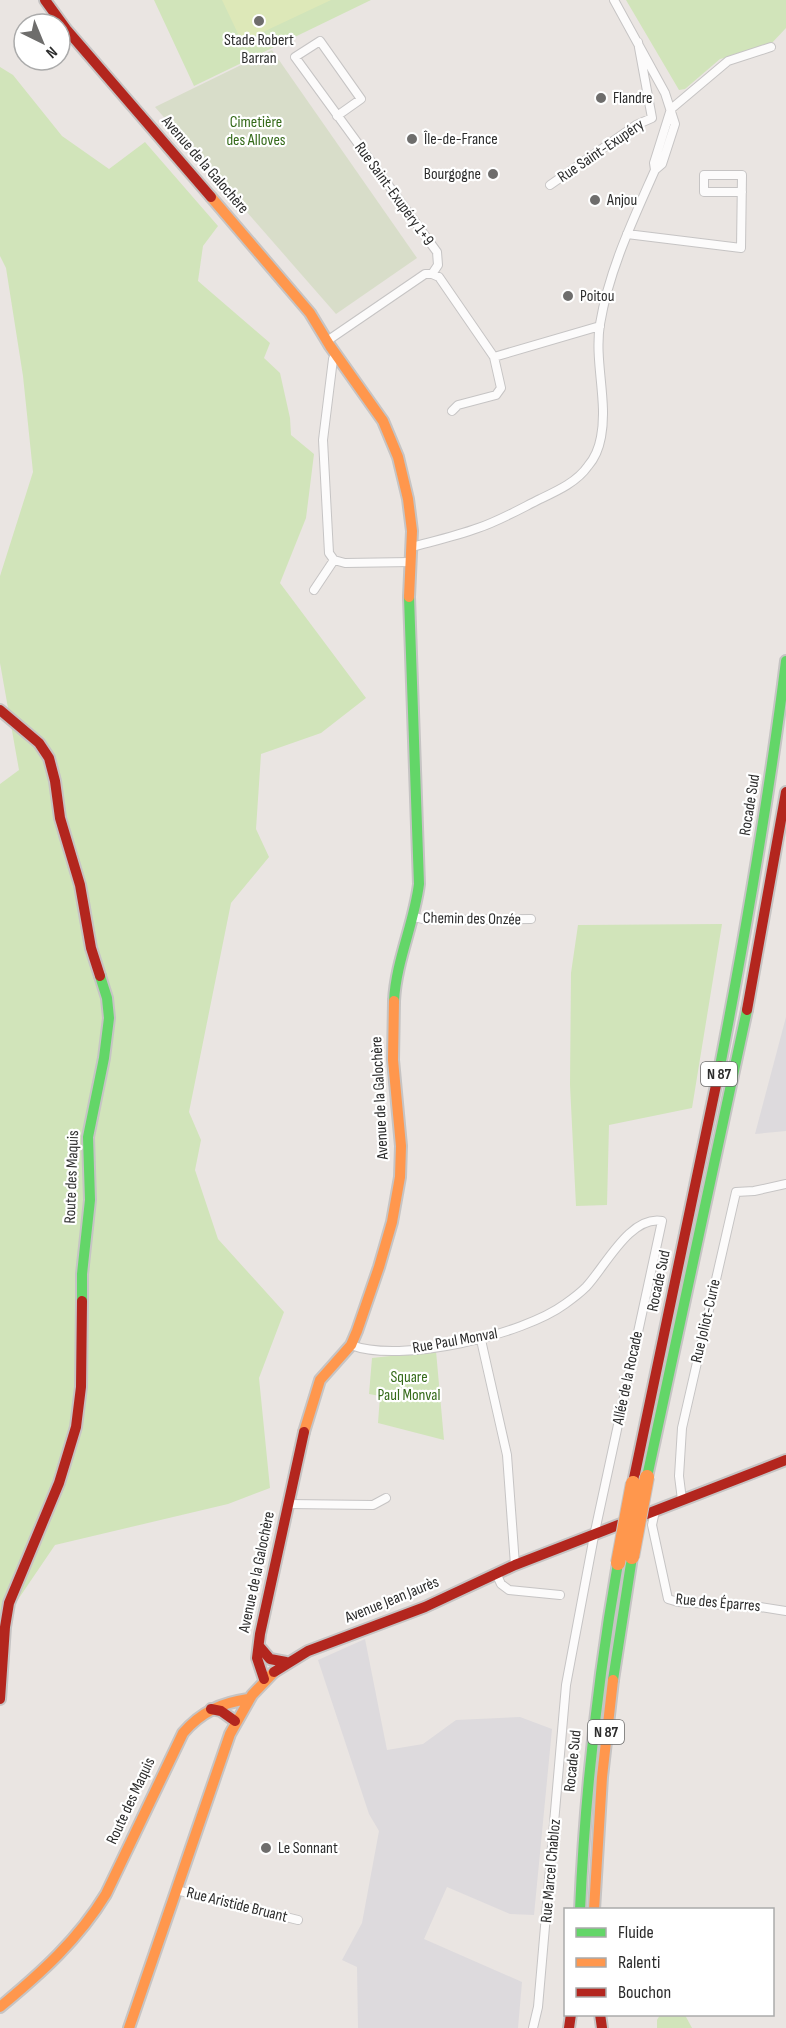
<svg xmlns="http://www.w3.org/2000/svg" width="786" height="2028" viewBox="0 0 786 2028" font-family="'Sofia Sans Condensed',sans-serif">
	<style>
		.industrial { fill: #dddadd }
		.green { fill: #d1e4ba }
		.cemetery { fill: #d8ddc9 }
		.pitch { fill: #dde8b8 }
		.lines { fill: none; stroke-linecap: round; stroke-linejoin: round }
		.street-casing { stroke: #c6c4c4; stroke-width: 10 }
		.fast-casing { stroke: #c6c4c4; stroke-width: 14 }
		.slow-casing { stroke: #c6c4c4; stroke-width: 14 }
		.jam-casing { stroke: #c6c4c4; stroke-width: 14 }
		.street { stroke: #fcfbfb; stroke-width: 8 }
		.fast { stroke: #63d668; stroke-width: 10 }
		.slow { stroke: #ff974d; stroke-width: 10 }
		.jam { stroke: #b3261e; stroke-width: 10 }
		.slow-bridge-casing { stroke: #c6c3c2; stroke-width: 16; stroke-linecap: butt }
		.slow-bridge { stroke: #ff974d; stroke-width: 14 }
		.poi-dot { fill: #6e6d6c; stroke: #fff; stroke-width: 2 }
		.labels { text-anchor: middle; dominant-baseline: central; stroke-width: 4.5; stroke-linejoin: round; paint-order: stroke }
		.shield { fill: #fff; stroke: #6b6b6b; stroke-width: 1.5 }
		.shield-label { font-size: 15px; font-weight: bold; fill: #2c2c2c }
		.poi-label { font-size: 16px; fill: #2c2c2c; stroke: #fff; text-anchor: start }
		.park-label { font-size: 16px; fill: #356a1a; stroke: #fff }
		.street-label { font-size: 16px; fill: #2c2c2c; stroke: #fff }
	</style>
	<rect width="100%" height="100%" fill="#eae5e2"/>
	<path class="industrial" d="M786 1017V1131L755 1134Z
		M365 1639 387 1750 423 1744 456 1720 520 1717 552 1729 534 1915 510 1914 447 1887 424 1939 522 1982 518 2028H358L357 1967 342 1960 362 1923 379 1831 369 1814 318 1660Z"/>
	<path class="green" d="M154 0H371L194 86Z
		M626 0H786V28L770 45 753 51 720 59 685 89 679 90Z
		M0 67 13 75 62 136 109 169 145 142 218 226 203 246 198 281 270 343 264 358 280 373 290 418 291 435 314 454 306 518 280 583 366 698 321 733 261 754 256 829 269 857 231 903 189 1112 201 1140 195 1170 218 1239 284 1312 259 1378 270 1488 228 1504 55 1545 0 1626V784L19 770 0 663V576L33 472 23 376 6 268 0 256Z
		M722 924 692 1108 609 1125 607 1205 576 1206 570 1085 571 973 578 925Z
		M436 1351 444 1440 378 1423 380 1396 369 1394 372 1358Z
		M660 2015H685L692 2028H657V2020Z"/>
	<path class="cemetery" d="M272 50 417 258 336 314 155 107Z"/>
	<path class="pitch" d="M222 0H331L242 42Z"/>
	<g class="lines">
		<g class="street-casing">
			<path id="street" d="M614 0 665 93 675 124 662 164 655 170
				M337 116 361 99 320 41 295 57 437 252 438 265 432 274
				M550 185 636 125 652 118 638 42
				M627 234 741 248 742 175H704V192H742
				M327 341 425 274H432L439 277 494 357 600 326
				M336 355 333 359 323 440 329 553 334 560 345 563 411 562
				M452 411 458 405 496 395 501 388 494 357
				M412 547C434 541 456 536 478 528 499 521 520 509 540 499 557 491 577 482 588 466 595 458 599 448 601 437 608 401 594 361 600 324 609 270 633 220 655 170L654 163 671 109 728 61 771 47
				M314 590 334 560
				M414 917 427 920 531 919
				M481 1340 507 1455 515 1565
				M351 1345C400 1364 523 1335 565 1304 572 1299 580 1293 586 1287 605 1267 630 1215 662 1221L594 1536 566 1685 538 2007 533 2028
				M682 1500 679 1476 682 1428 736 1192 754 1191 786 1184
				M288 1504 373 1505 386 1498
				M655 1511 652 1525 668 1599 678 1602 760 1607 786 1611
				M496 1573 501 1584 509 1590 560 1595
				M176 1890 298 1920"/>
		</g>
		<g class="fast-casing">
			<path id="fast" d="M394 1001C396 961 414 924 419 884L409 597
				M720 1066C746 931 769 797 786 661
				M82 1301V1274L90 1200 88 1137 104 1058 109 1018 107 998 100 976
				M647 1477 747 1010
				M613 1680 632 1557
				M580 1910C585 1793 598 1678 618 1563"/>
		</g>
		<g class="slow-casing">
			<path id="slow" d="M211 197 310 313 330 346 383 421 398 457 408 499 412 531 409 597
				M304 1432 320 1380 351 1345 357 1331 379 1267 392 1222 400 1177 401 1146 393 1060 394 1001
				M594 1910 602 1777 613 1680
				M0 2007C41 1973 78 1940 106 1894L183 1733C201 1712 221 1703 248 1699
				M129 2028 230 1734 252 1695 274 1672"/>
		</g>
		<g class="jam-casing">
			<path id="jam" d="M45 0 66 29 211 197
				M0 710 39 743 49 758 55 781 60 818 80 885 91 948 100 976
				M747 1010 786 792
				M633 1483 720 1066
				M259 1646 270 1659 286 1662
				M274 1672 308 1651 425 1607 515 1565 786 1460
				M264 1679 257 1658 260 1634 304 1432
				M0 1699 5 1627 9 1603 59 1483 76 1427 81 1387 82 1301
				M211 1709 221 1711 235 1721
				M600 2014 602 2028
				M569 2028 571 2014"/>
		</g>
		<use href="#street" class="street"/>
		<use href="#fast" class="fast"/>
		<use href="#slow" class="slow"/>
		<use href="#jam" class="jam"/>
		<g class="slow-bridge-casing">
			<path id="slow-bridge" d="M632 1557 647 1477
				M618 1563 633 1483"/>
		</g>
		<use href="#slow-bridge" class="slow-bridge"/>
	</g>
	<g class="poi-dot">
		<circle cx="259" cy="21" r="6"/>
		<circle cx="601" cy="98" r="6"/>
		<circle cx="412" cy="139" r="6"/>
		<circle cx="493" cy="174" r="6"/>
		<circle cx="595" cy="200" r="6"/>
		<circle cx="568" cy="296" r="6"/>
		<circle cx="266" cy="1848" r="6"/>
	</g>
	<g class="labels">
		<g class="shield">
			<rect x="701" y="1062" width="36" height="24" rx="4.5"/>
			<rect x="588" y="1720" width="36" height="24" rx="4.5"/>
		</g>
		<g class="shield-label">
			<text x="719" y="1074">N 87</text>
			<text x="606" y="1732">N 87</text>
		</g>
		<g class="poi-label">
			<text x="259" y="40" text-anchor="middle">Stade Robert<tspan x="259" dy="18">Barran</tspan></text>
			<text x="613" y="98">Flandre</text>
			<text x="424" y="139">Île-de-France</text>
			<text x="481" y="174" text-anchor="end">Bourgogne</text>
			<text x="607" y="200">Anjou</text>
			<text x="580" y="296">Poitou</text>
			<text x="278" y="1848">Le Sonnant</text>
		</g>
		<g class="park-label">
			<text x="256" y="122">Cimetière<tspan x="256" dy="18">des Alloves</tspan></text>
			<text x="409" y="1377">Square<tspan x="409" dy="18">Paul Monval</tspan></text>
		</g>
		<g class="street-label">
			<text transform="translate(601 151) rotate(-34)">Rue Saint-Exupéry</text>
			<text transform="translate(205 165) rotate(49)">Avenue de la Galochère</text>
			<text transform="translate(394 194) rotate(54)">Rue Saint-Exupéry 1+9</text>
			<text transform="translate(750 805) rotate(-81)">Rocade Sud</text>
			<text transform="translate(472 919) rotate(1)">Chemin des Onzée</text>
			<text transform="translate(380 1098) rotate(-93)">Avenue de la Galochère</text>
			<text transform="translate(72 1177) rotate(-88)">Route des Maquis</text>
			<text transform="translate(659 1281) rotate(-78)">Rocade Sud</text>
			<text transform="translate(706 1321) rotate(-77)">Rue Joliot-Curie</text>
			<text transform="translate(455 1341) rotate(-10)">Rue Paul Monval</text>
			<text transform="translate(628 1378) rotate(-78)">Allée de la Rocade</text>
			<text transform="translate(257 1572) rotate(-78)">Avenue de la Galochère</text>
			<text transform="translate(392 1600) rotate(-22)">Avenue Jean Jaurès</text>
			<text transform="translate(718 1603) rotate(5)">Rue des Éparres</text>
			<text transform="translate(573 1761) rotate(-84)">Rocade Sud</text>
			<text transform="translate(131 1801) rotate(-65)">Route des Maquis</text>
			<text transform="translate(551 1871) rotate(-85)">Rue Marcel Chabloz</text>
			<text transform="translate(237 1905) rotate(14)">Rue Aristide Bruant</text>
		</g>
	</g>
	<rect x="564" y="1908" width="210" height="108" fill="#ffffff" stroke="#ababab" stroke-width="1.5"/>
	<rect x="576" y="1928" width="30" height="9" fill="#63d668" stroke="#ababab" stroke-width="1.5"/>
	<text x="618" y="1938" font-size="18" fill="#2c2c2c">Fluide</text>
	<rect x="576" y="1958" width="30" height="9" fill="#ff974d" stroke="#ababab" stroke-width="1.5"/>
	<text x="618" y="1968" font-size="18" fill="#2c2c2c">Ralenti</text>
	<rect x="576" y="1988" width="30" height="9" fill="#b3261e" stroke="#ababab" stroke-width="1.5"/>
	<text x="618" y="1998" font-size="18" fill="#2c2c2c">Bouchon</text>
	<g transform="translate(42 42) rotate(137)"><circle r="28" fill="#ffffff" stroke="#ababab" stroke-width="1.5"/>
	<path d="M0-4.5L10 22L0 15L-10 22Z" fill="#6e6d6c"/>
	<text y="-9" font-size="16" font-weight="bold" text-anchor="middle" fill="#2c2c2c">N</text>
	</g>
</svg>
